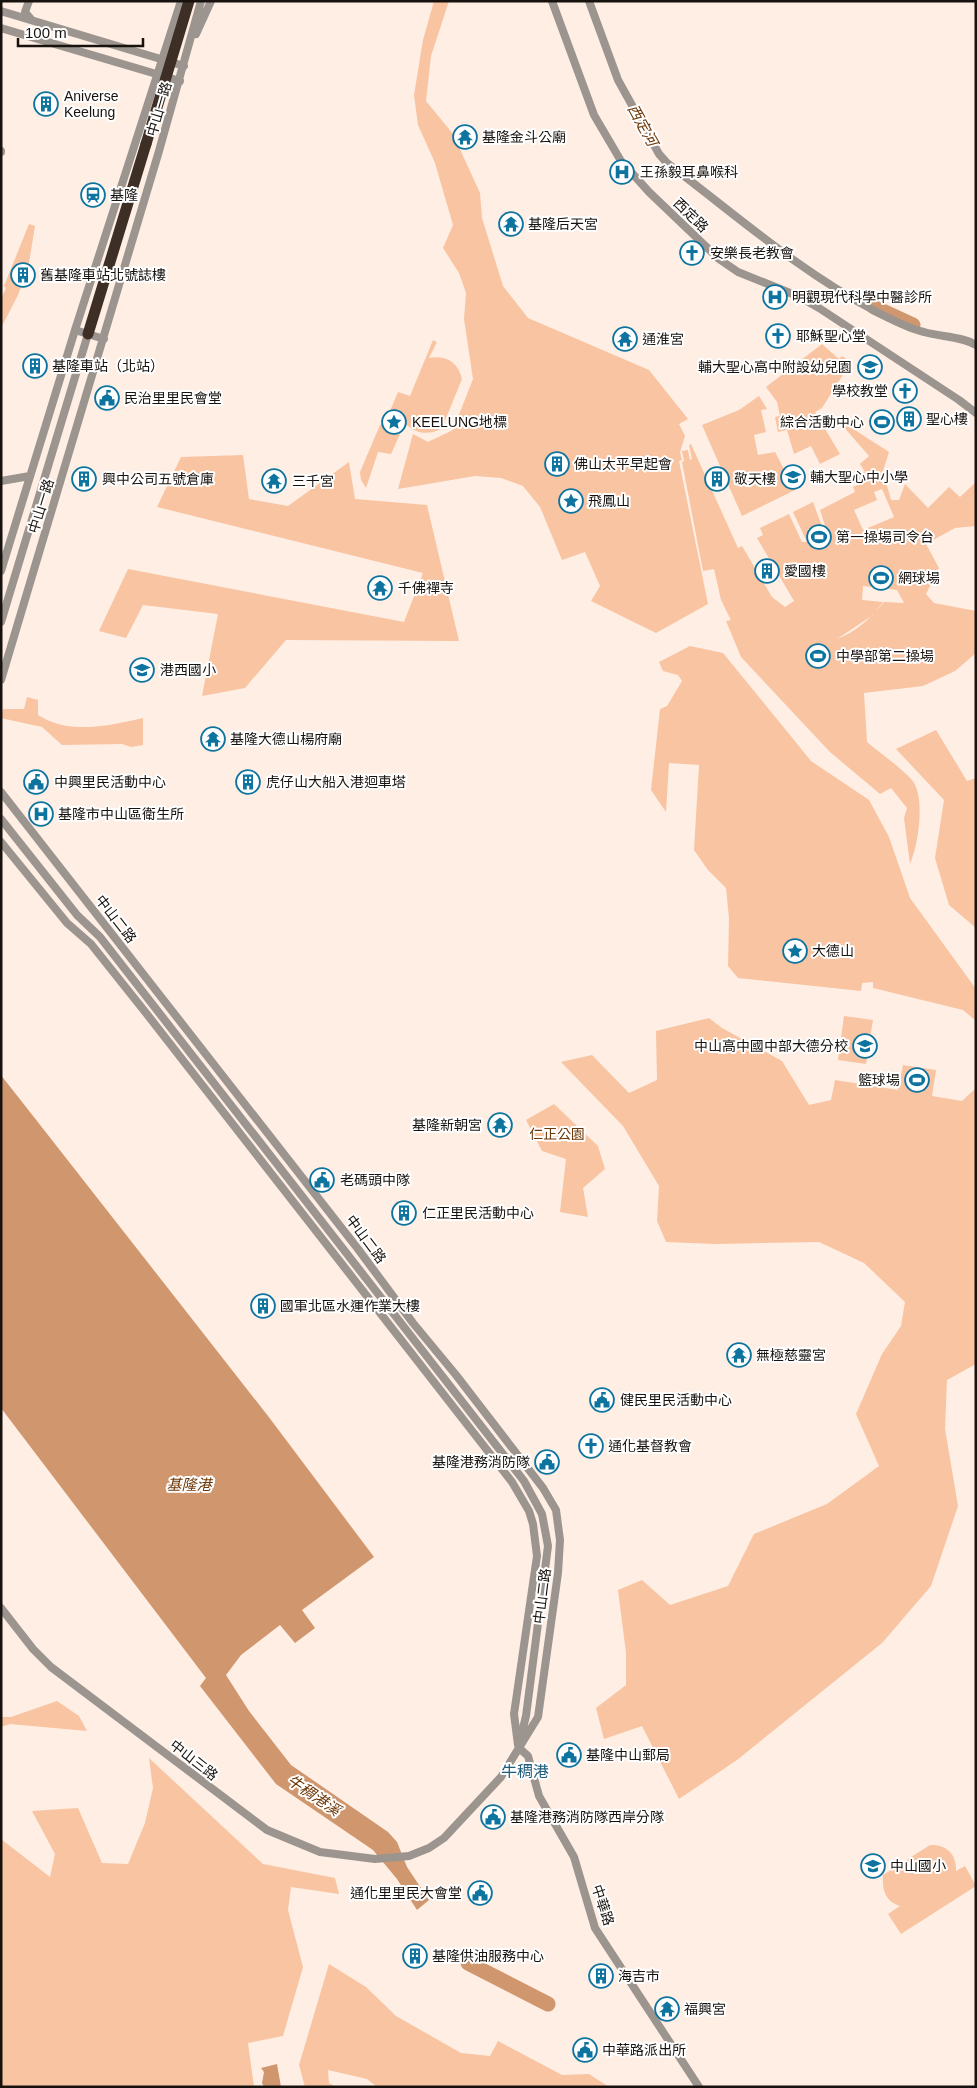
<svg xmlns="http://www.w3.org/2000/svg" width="977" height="2088" viewBox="0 0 977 2088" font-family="Helvetica,'Noto Sans TC',sans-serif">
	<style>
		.green { fill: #f9c4a1; fill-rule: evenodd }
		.water { fill: #d0966e }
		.pier { fill: #feeee4 }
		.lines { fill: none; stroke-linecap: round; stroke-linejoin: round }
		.river { stroke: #d0966e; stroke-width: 15 }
		.minor { stroke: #9c948e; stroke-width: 8 }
		.highway { stroke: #3d2f25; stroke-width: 11 }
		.highway-bridge { stroke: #3d2f25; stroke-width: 11 }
		.labels { text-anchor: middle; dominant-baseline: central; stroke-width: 4; stroke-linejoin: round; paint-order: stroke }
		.poi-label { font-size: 14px; fill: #18120e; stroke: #fff; text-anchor: start }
		.street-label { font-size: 14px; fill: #18120e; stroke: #fff }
		.park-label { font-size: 14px; fill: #6d3706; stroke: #fff }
		.water-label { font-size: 15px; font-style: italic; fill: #6d3605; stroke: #fff }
		.quarter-label { font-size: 16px; fill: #205d7c; stroke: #fff }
	</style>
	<rect width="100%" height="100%" fill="#feeee4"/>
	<path class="green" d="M434 1H449L431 56 426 101 453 134 480 193 482 218 503 286 528 318 649 370 688 419 679 424 685 436 680 452 682 460 679 461 708 604 656 633 591 601 600 586 585 552 562 560 540 507 523 486 501 478 475 476 398 489 413 434 428 442 453 430 473 379 464 319 466 293 459 273 443 248 453 225 435 163 418 125 414 95 423 40Z
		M29 224 35 226 28 269 18 295 1 328V299L6 288 4 286Z
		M433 340 437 342 429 358C446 355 458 362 462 379L442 428C429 436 415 434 405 423L391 454 378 452 366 488 361 480 360 472 380 425 385 423 398 392 410 396Z
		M822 344 839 359 842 356 851 362 822 408 815 412 840 454 820 464 811 446 794 454 787 430 778 432 775 417 780 416 777 402 766 387Z
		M759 396 767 409 761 410 766 432 754 435 758 455 775 452 795 490 742 516 702 425 739 410Z
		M844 423 889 452 883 471 891 500H899L905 484 928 508 949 487 960 497 976 482V526L955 528 926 544 939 568 926 594 934 603 976 611V653L955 671 923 686 864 693 867 742C881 754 899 766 912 780 926 797 918 846 910 864L904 818 907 808 891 788 880 794 830 752 741 657 726 621 731 620 721 600 714 569 703 571 682 462 684 461 682 451 688 450 690 460 692 459 689 445 691 444 738 548 742 546 772 597 785 607 794 601 757 538 763 535 760 528 789 514 802 542H807L793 512 813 502 823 529H808V545H829V529H826L820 510 855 492 853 487 859 484 855 476 865 472 860 464 869 456 842 425ZM882 489 894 517 863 530 854 510 877 500 874 492ZM863 586 897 590 904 603 884 602C872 617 856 632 837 639L873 615 883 602 862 600Z
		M243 455 249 499 288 506 349 462 355 499 427 505 459 641 286 640 245 688 202 696 218 614 143 605 126 638 99 631 128 569 404 622 423 573 157 507 181 457Z
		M690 646 723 653 811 761 869 800 889 837 910 898 976 989V1021L963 1010 873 988V982L862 983 861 991 738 978 728 966 729 918 726 888 708 870 694 850 699 765 669 763 666 812 651 790 660 709 667 706 682 681 678 675 663 671 659 662Z
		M27 697 38 700V715C69 735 108 726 143 718V745L131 747 122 744 62 745 42 727 1 718 3 709H24Z
		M936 730 967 781 976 778V928L949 905 935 858 944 800 896 749Z
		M844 1016 873 1020 866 1064 838 1060Z
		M709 1018 722 1028 782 1061 809 1105 831 1100 835 1080 898 1090 903 1065 936 1070 932 1096 962 1101 976 1088V1364L947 1380 945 1429 958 1506 931 1586 882 1643 737 1760 679 1799 642 1726 604 1739 596 1708 626 1685V1653L618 1590 642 1580 670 1605 728 1586 754 1534 827 1504 879 1466 856 1414 882 1354 901 1326 905 1302 864 1263 819 1242 716 1244 666 1242 657 1221 659 1186 623 1126 561 1062 592 1055 629 1093 657 1080 656 1031Z
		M554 1104 598 1146 605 1169 583 1188 588 1217 560 1212 566 1159 542 1151 526 1120Z
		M57 1701 79 1716 87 1731 10 1724 1 1727V1717H11Z
		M149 1758 263 1864 335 1878 339 1894 291 1887 288 1910 303 1967 283 2036 248 2043 254 2087H1V1839L50 1877 55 1854 32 1811 78 1808 102 1863 128 1864 145 1823 153 1788Z
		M930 1845C946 1844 957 1854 956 1871L965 1866 976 1886 901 1934 888 1914 900 1906C885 1901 882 1890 883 1875Z
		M329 1964 366 1987 396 2016 461 2053 490 2056 498 2041 562 2075 589 2074 609 2087H377L367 2079 328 2070 329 2083 336 2087H305L299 2065Z"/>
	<path class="water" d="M1 1075 268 1416 374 1557 302 1610 315 1628 295 1643 280 1625 241 1655 226 1675 249 1711 291 1765 388 1832 397 1842 407 1867 429 1900 417 1910 397 1879 373 1850 276 1784 200 1686 206 1678 1 1408Z
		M277 2064 281 2087H264L262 2083 264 2072 261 2068Z"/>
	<path class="pier" d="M1 1073 3 1074 159 1273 1 1075Z"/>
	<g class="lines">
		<path class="river" d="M874 307 913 325
			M468 1963 548 2004"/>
		<path class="minor" d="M29 1 25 12 31 19
			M552 1 594 115 621 161 649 192 719 259 738 272 800 297 819 308 959 400 976 413
			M589 1 618 80 659 154 667 163C735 214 800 272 875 311 890 319 908 328 924 332 941 337 961 336 976 345
			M1 11 184 66
			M1 28 180 81
			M196 34 211 1
			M1 151V152
			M75 330 104 339
			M1 481 30 476
			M1 571 75 330 181 1
			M1 622 88 334
			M1 680 159 151 201 1
			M1 792 358 1249 413 1323 456 1375 543 1488 556 1510 560 1540 558 1573 538 1717 501 1777 444 1838 429 1848 409 1856 375 1859 320 1852 267 1830 51 1667 33 1649 1 1608
			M1 819 77 915 100 937 524 1481 542 1514 548 1546 526 1716 519 1745
			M1 842 67 923 91 944 146 1013 512 1482 529 1511 533 1524 537 1556 514 1714 518 1745
			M519 1748 528 1756 539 1796 574 1857 595 1928 699 2087"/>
		<path class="highway" d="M88 334 146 144"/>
		<path class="highway-bridge" d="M146 144 189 1"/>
	</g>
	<defs>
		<g id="building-ring" transform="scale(1.25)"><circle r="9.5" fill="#fff" stroke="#0d739f" stroke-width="1.5"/><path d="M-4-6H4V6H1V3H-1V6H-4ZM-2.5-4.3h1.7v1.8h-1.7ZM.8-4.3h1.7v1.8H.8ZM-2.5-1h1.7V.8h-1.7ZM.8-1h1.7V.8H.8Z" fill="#0d739f"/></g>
		<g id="temple-ring" transform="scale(1.25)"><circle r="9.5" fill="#fff" stroke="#0d739f" stroke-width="1.5"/><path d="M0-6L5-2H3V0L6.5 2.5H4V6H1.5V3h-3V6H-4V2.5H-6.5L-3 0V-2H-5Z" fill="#0d739f"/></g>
		<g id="hospital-ring" transform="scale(1.25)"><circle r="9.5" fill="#fff" stroke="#0d739f" stroke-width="1.5"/><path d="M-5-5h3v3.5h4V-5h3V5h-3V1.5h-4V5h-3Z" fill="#0d739f"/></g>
		<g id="station-ring" transform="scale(1.25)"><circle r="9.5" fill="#fff" stroke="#0d739f" stroke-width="1.5"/><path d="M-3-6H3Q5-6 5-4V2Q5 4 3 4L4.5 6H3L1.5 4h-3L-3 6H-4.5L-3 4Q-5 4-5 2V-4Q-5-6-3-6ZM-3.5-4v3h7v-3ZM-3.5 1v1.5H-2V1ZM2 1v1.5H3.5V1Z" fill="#0d739f"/></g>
		<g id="church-ring" transform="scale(1.25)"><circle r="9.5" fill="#fff" stroke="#0d739f" stroke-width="1.5"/><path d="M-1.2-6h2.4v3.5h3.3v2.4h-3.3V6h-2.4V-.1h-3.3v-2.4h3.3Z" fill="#0d739f"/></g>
		<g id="school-ring" transform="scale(1.25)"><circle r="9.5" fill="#fff" stroke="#0d739f" stroke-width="1.5"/><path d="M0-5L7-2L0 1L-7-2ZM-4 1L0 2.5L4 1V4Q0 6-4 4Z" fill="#0d739f"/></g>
		<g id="civic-ring" transform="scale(1.25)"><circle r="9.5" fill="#fff" stroke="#0d739f" stroke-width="1.5"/><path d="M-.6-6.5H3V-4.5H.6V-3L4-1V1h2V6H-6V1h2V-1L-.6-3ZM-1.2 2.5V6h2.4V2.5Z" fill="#0d739f"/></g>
		<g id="sight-ring" transform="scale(1.25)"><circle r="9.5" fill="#fff" stroke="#0d739f" stroke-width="1.5"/><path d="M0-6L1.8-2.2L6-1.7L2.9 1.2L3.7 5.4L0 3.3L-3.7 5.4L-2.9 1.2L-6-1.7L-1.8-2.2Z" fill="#0d739f"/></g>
		<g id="stadium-ring" transform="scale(1.25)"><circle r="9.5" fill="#fff" stroke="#0d739f" stroke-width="1.5"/><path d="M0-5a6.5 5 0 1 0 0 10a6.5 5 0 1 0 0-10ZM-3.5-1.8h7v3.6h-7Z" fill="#0d739f"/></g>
	</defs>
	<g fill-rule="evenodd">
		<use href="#building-ring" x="46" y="104"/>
		<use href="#temple-ring" x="465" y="137"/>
		<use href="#hospital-ring" x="622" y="172"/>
		<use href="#station-ring" x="93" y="195"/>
		<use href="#temple-ring" x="511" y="224"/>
		<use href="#church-ring" x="692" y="253"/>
		<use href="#building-ring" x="23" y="275"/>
		<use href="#hospital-ring" x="775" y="297"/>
		<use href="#church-ring" x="778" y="336"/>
		<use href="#temple-ring" x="625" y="339"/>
		<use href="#building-ring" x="35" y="366"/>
		<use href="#school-ring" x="870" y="367"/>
		<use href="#church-ring" x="905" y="391"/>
		<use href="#civic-ring" x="107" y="398"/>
		<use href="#building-ring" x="909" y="419"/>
		<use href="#sight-ring" x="394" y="422"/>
		<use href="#stadium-ring" x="882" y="422"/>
		<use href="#building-ring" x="557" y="464"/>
		<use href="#school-ring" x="793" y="477"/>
		<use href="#building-ring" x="84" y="479"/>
		<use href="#building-ring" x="717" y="479"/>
		<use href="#temple-ring" x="274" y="481"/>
		<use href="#sight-ring" x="571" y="501"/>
		<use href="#stadium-ring" x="819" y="537"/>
		<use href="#building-ring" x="767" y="571"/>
		<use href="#stadium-ring" x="881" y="578"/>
		<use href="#temple-ring" x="380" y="588"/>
		<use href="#stadium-ring" x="818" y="656"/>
		<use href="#school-ring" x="142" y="670"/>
		<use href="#temple-ring" x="213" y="739"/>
		<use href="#civic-ring" x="36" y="782"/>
		<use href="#building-ring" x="248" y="782"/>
		<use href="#hospital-ring" x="41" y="814"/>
		<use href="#sight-ring" x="795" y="951"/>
		<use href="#school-ring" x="865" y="1046"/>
		<use href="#stadium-ring" x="917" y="1080"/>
		<use href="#temple-ring" x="500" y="1125"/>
		<use href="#civic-ring" x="322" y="1180"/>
		<use href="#building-ring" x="404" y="1213"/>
		<use href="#building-ring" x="263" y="1306"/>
		<use href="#temple-ring" x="739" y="1355"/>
		<use href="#civic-ring" x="602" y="1400"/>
		<use href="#church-ring" x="591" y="1446"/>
		<use href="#civic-ring" x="547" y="1462"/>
		<use href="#civic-ring" x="569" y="1755"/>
		<use href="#civic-ring" x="493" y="1817"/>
		<use href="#school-ring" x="873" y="1866"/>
		<use href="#civic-ring" x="480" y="1893"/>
		<use href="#building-ring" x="415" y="1956"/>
		<use href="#building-ring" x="601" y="1976"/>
		<use href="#temple-ring" x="667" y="2009"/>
		<use href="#civic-ring" x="585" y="2050"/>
	</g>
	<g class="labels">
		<g class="poi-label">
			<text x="64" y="96">Aniverse<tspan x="64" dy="16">Keelung</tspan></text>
			<text x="482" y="137">基隆金斗公廟</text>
			<text x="640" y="172">王孫毅耳鼻喉科</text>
			<text x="110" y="195">基隆</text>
			<text x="528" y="224">基隆后天宮</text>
			<text x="710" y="253">安樂長老教會</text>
			<text x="40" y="275">舊基隆車站北號誌樓</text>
			<text x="792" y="297">明觀現代科學中醫診所</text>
			<text x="796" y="336">耶穌聖心堂</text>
			<text x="642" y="339">通淮宮</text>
			<text x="52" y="366">基隆車站（北站）</text>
			<text x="852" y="367" text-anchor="end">輔大聖心高中附設幼兒園</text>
			<text x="888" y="391" text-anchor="end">學校教堂</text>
			<text x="124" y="398">民治里里民會堂</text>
			<text x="926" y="419">聖心樓</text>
			<text x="412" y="422">KEELUNG地標</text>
			<text x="864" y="422" text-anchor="end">綜合活動中心</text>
			<text x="574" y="464">佛山太平早起會</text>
			<text x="810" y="477">輔大聖心中小學</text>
			<text x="102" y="479">興中公司五號倉庫</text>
			<text x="734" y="479">敬天樓</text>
			<text x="292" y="481">三千宮</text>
			<text x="588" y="501">飛鳳山</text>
			<text x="836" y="537">第一操場司令台</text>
			<text x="784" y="571">愛國樓</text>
			<text x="898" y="578">網球場</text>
			<text x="398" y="588">千佛禪寺</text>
			<text x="836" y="656">中學部第二操場</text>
			<text x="160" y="670">港西國小</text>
			<text x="230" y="739">基隆大德山楊府廟</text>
			<text x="54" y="782">中興里民活動中心</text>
			<text x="266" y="782">虎仔山大船入港迴車塔</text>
			<text x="58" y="814">基隆市中山區衛生所</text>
			<text x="812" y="951">大德山</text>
			<text x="848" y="1046" text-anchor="end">中山高中國中部大德分校</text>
			<text x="900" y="1080" text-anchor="end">籃球場</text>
			<text x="482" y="1125" text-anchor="end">基隆新朝宮</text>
			<text x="340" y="1180">老碼頭中隊</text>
			<text x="422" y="1213">仁正里民活動中心</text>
			<text x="280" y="1306">國軍北區水運作業大樓</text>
			<text x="756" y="1355">無極慈靈宮</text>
			<text x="620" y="1400">健民里民活動中心</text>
			<text x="608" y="1446">通化基督教會</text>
			<text x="530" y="1462" text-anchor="end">基隆港務消防隊</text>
			<text x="586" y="1755">基隆中山郵局</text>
			<text x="510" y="1817">基隆港務消防隊西岸分隊</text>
			<text x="890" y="1866">中山國小</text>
			<text x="462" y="1893" text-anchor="end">通化里里民大會堂</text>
			<text x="432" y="1956">基隆供油服務中心</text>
			<text x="618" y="1976">海吉市</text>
			<text x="684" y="2009">福興宮</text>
			<text x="602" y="2050">中華路派出所</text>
		</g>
		<g class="street-label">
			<text transform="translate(159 109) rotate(-74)">中山一路</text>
			<text transform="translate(691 215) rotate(44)">西定路</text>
			<text transform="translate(41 506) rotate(-73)">中山一路</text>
			<text transform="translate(116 919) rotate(52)">中山二路</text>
			<text transform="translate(366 1239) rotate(53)">中山二路</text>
			<text transform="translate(542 1596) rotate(-83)">中山二路</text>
			<text transform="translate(194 1760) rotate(38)">中山三路</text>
			<text transform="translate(603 1905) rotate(72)">中華路</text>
		</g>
		<g class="park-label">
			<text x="557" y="1134">仁正公園</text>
		</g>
		<g class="water-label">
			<text transform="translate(643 125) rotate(61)">西定河</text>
			<text x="189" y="1484">基隆港</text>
			<text transform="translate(314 1795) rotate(34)">牛稠港溪</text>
		</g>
		<g class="quarter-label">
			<text x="525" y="1771">牛稠港</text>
		</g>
	</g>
	<rect width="977" height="2088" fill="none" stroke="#18120e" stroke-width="5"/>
	<path d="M18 38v8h125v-8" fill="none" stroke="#18120e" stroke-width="2.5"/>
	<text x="25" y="38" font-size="15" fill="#18120e" stroke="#ffffff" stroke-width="4" paint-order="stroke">100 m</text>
</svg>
